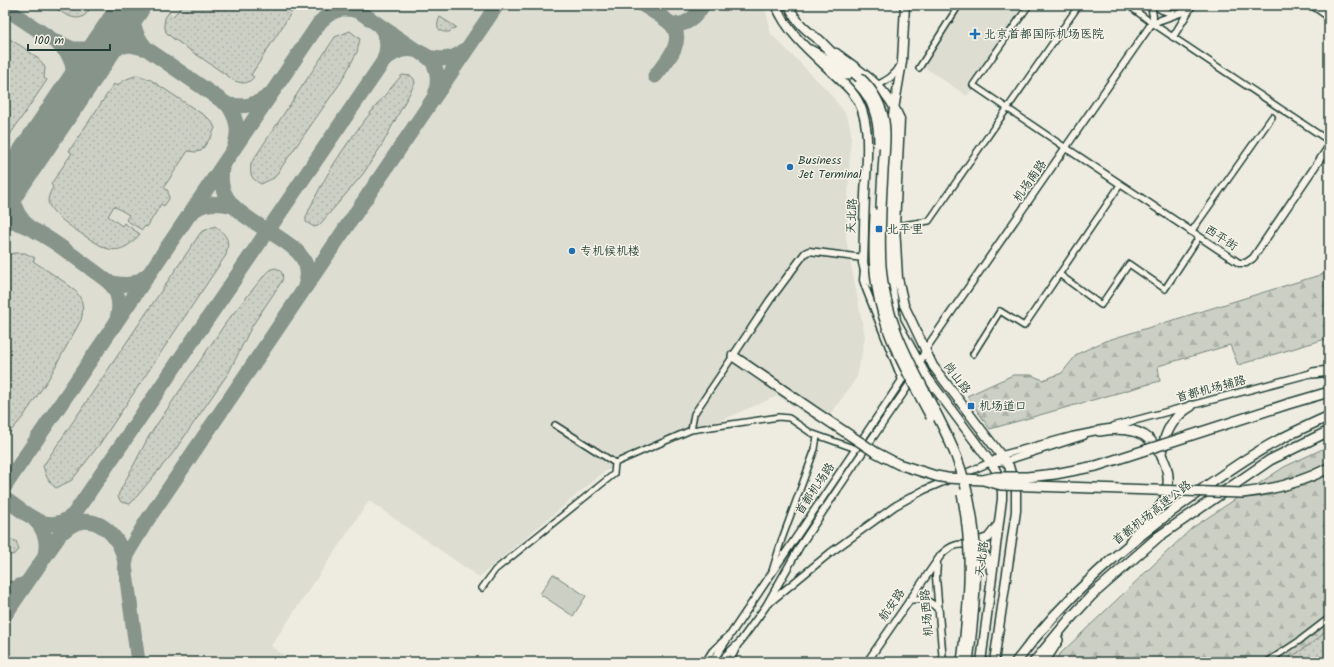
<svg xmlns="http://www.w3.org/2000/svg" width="1334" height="667" viewBox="0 0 1334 667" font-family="Kalam,'LXGW WenKai TC',sans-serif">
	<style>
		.built { fill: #ddddd2 }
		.grass { fill: url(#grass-dots); stroke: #76867c }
		.forest { fill: url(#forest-firs); stroke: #76867c }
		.park { fill: #cccfc4; stroke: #76867c }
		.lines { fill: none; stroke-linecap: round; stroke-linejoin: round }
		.taxiway { stroke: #86948a; stroke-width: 15 }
		.runway { stroke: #86948a; stroke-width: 37 }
		.minor-casing { stroke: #1f3d34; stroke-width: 8 }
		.tertiary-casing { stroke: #1f3d34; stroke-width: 9 }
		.primary-casing { stroke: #1f3d34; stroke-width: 11 }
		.motorway-casing { stroke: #1f3d34; stroke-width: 12 }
		.minor { stroke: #f7f3e8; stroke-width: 5 }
		.tertiary { stroke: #f7f3e8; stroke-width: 6 }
		.primary { stroke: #f7f3e8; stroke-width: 8 }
		.motorway { stroke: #f7f3e8; stroke-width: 9 }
		.motorway-bridge-casing { stroke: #1f3d34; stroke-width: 12; stroke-linecap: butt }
		.motorway-bridge { stroke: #f7f3e8; stroke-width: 9 }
		.poi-dot { fill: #1f6fb2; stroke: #f7f3e8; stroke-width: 1.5 }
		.labels { text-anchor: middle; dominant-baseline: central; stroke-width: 3; stroke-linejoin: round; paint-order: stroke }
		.poi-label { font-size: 12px; fill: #1f3d34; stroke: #f7f3e8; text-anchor: start }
		.street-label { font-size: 12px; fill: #1f3d34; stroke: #f7f3e8 }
	</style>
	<defs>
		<pattern id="grass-dots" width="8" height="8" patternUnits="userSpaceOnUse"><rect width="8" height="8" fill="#cccfc4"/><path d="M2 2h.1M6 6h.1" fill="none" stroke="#afb3a9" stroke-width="1.8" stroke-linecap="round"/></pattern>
		<pattern id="forest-firs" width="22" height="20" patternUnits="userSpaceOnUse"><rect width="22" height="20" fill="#cccfc4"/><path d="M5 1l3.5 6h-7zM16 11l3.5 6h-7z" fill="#afb3a9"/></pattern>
	</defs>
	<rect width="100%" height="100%" fill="#eeece1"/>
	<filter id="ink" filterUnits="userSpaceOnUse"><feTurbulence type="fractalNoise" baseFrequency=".025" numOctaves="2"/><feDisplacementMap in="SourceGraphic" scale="8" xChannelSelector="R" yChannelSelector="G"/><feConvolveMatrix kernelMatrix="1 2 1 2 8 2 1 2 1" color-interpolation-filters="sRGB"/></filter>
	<g filter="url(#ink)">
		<path class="built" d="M5 5H764L769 23V29L772 35 827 90 845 113 849 122 851 134 846 239 865 337 857 377 823 425 777 396 605 471 479 577 369 501 271 646 287 658 285 662H5Z
			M958 5H1032L967 96 918 63Z"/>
		<path class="grass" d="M51 5H91C83 29 64 14 51 5Z
			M184 5H294L293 10 251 75 254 77C248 84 243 84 235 81L171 37 166 32 164 24 165 18 169 12 173 16Z
			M440 17 456 27 449 32C438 33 435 27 440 17Z
			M350 31 360 39 357 52 341 82 274 178 261 184C250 178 250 175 251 163L335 37Z
			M5 36C14 42 43 58 45 68 45 71 44 75 44 78L47 80 5 142Z
			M138 75 151 80 208 118 212 122 215 128 211 137 201 151 195 152 188 151 164 187 168 191 169 199 164 206 161 204 147 227 145 226 142 230 126 220 129 215 114 206 108 216 122 226 124 223 140 234C130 246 119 254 103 247 90 239 50 217 48 201 48 196 51 191 53 187L51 184 72 153 69 151 114 84 117 86 124 80Z
			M402 75 411 76 414 79 415 83 382 145 363 174 322 222 318 226 314 227 306 222V217C329 163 364 119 402 75Z
			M215 226C227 236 230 239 226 255L99 445 72 480 56 488C48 482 46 476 43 466L201 232Z
			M14 253H25L35 258 33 261C42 267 51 273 60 279 76 290 87 298 81 320L49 378 23 417 5 438V256Z
			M276 268C282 271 284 275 282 281L252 326 229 372 173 453 133 501 130 504 121 502 118 497 119 493 149 436 227 321 267 272 271 269Z
			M8 539 16 541 19 550 13 555 5 553V540Z
			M1329 627V662H1284L1319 638Z"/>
		<path class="forest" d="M1323 274H1329V338L1238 365 1230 345 1158 366 1160 381 990 429 967 396 1013 375H1031L1043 380 1062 373 1077 354 1105 341Z
			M1329 446V627L1319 638 1284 662H1054L1059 655 1192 528 1284 467Z"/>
		<path class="park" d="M553 574 586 596 573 616 540 594Z"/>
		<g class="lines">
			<path class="taxiway" d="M135 5C130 22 135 36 147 49
				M643 5C652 11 663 17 671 24 687 41 665 63 655 76
				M353 7C373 21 393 35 414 49 420 53 429 55 433 63 439 73 438 85 435 96
				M5 8 53 40 73 49H89L96 46 110 37
				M378 24C388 35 389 49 383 62 392 52 402 48 415 50
				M671 24C686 27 696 17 703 5
				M118 25 120 5
				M58 44C79 60 76 84 64 104
				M428 57C443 60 454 60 466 49
				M95 58 116 47 130 45 147 49 228 105C236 117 240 129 235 144
				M228 105C244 107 255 106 268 96
				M223 166C205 229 326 231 305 286
				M20 169C10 194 9 207 29 227
				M191 213C203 202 217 202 233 206
				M5 222C11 222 17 222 23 225 47 235 69 253 90 268 97 274 107 279 113 287 120 297 120 308 117 319
				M109 282C124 286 135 286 147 275
				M5 486 320 22C333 9 343 6 360 12
				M5 499C27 513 47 537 73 515
				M33 518C45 529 49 543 44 558
				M64 531C90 506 122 534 125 564
				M5 589 15 588 27 583
				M5 615 383 62
				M138 662 125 565 128 552 146 522 497 5"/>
			<path class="runway" d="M5 192 132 5"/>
			<g class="minor-casing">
				<path id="minor" d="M1029 5 973 85 1066 148
					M1128 5 1152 23 1329 141
					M919 68 959 5
					M895 226 929 221 1079 5
					M1191 232 1272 117
					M1059 274 1101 305 1129 264 1165 289 1199 237
					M973 354 1000 311 1024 326 1120 185
					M555 425 615 463 691 430 779 417 789 418 811 433 856 449
					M691 430 694 414 733 356
					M772 571 782 539 815 449 817 436
					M482 588 495 570 614 474 615 463
					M705 662 712 651 728 636
					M730 662 738 645
					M1267 662 1299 641 1329 618"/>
			</g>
			<g class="tertiary-casing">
				<path id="tertiary" d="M1155 5 1162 10 1174 14
					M1312 5 1329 17
					M1132 7 1133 5
					M1152 23 1186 11 1193 5
					M1173 37 1190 9
					M878 85C887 80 895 76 900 66
					M1066 148 1239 263H1246L1253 258 1329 146
					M864 270 863 280 866 289 902 380
					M733 356 770 300 805 253 809 251 863 258
					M919 366 925 350 1152 23 1153 16 1151 5
					M1114 426 1316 372
					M991 462H999L1006 461 1084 436
					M959 476 991 462 1002 455 1072 436 1102 430
					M937 563 936 577 943 662
					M909 600C922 598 929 600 938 609
					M769 603 830 553 895 506 924 490 950 479
					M712 662 900 383 907 370
					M722 662 726 655 740 642 766 606 800 546 856 462 913 379
					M867 662 941 555C951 545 957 544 971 544"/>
			</g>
			<g class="primary-casing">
				<path id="primary" d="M776 5C790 41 827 64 852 92 874 118 866 164 865 196 864 218 864 241 863 263L866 275 879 293
					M789 5C795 22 808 32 822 42
					M905 5 902 62 892 121 889 226 890 273 896 321 927 377 994 467 1000 479 1002 492V499L981 662
					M836 53C864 74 886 86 900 119L895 226 898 278 904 305 933 366 1009 466 1016 491V511L994 662
					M971 544 988 538 998 525
					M972 544C982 550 990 559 991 571"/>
			</g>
			<g class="motorway-casing">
				<path id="motorway" d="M818 39 842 63 859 77
					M810 50 821 56 847 75
					M733 356 815 412
					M1313 373 1329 371
					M1288 404 1329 392
					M1099 431C1116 428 1135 427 1149 439 1153 443 1156 448 1159 452
					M1130 542C1139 525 1157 515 1165 499 1169 488 1169 476 1166 466 1165 462 1162 458 1161 454 1161 450 1163 446 1164 442 1168 427 1177 414 1191 406
					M1016 662C1065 596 1127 543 1194 495 1221 476 1248 456 1277 441 1294 432 1312 424 1329 416
					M1034 662 1068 621 1092 595 1158 537 1270 460 1329 431
					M1044 662 1058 640"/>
			</g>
			<use href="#minor" class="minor"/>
			<use href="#tertiary" class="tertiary"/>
			<use href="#primary" class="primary"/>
			<use href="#motorway" class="motorway"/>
			<g class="motorway-bridge-casing">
				<path id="motorway-bridge" d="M859 77C871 88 879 100 883 116 887 133 884 153 883 171 881 202 879 234 881 266 886 339 930 391 956 456 983 527 977 589 968 662
					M859 85C874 100 879 122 879 143
					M875 214C874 238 873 263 877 287 884 335 909 375 931 417
					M815 412 875 452 898 464 936 476 947 478 983 480 1001 485 1242 493C1273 490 1302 482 1329 468
					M983 480 996 477H1027L1055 474 1096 466 1288 404
					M962 494C974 550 969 606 962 662"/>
			</g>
			<use href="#motorway-bridge" class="motorway-bridge"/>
		</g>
	</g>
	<g class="poi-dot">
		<path d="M973 28h4v4h4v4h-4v4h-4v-4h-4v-4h4z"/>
		<circle cx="790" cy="167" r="4"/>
		<rect x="875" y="225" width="8" height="8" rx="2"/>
		<circle cx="572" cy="251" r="4"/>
		<rect x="967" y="402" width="8" height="8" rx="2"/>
	</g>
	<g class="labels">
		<g class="poi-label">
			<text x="984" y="34">北京首都国际机场医院</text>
			<text x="798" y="160">Business<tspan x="798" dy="14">Jet Terminal</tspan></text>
			<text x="887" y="229">北平里</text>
			<text x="580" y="251">专机候机楼</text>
			<text x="979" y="406">机场道口</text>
		</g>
		<g class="street-label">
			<text transform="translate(1030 181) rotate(-55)">机场南路</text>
			<text transform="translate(852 216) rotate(-88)">天北路</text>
			<text transform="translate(1221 238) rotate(33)">西平街</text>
			<text transform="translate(957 378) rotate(53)">岗山路</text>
			<text transform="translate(1211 389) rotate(-15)">首都机场辅路</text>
			<text transform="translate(815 489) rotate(-56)">首都机场路</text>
			<text transform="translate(1152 513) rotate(-38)">首都机场高速公路</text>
			<text transform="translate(982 559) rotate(-83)">天北路</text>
			<text transform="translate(892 605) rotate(-55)">航安路</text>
			<text transform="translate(927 613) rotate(-95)">机场西路</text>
		</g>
	</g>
	<rect width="1334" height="667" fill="none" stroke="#f7f3e8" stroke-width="20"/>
	<rect x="10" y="10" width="1314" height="647" fill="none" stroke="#1f3d34" stroke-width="1.5" filter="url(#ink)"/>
	<path d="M28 44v6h82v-6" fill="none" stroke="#1f3d34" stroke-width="2"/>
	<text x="34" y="44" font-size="12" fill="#1f3d34" stroke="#f7f3e8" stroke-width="3" paint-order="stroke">100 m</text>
</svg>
